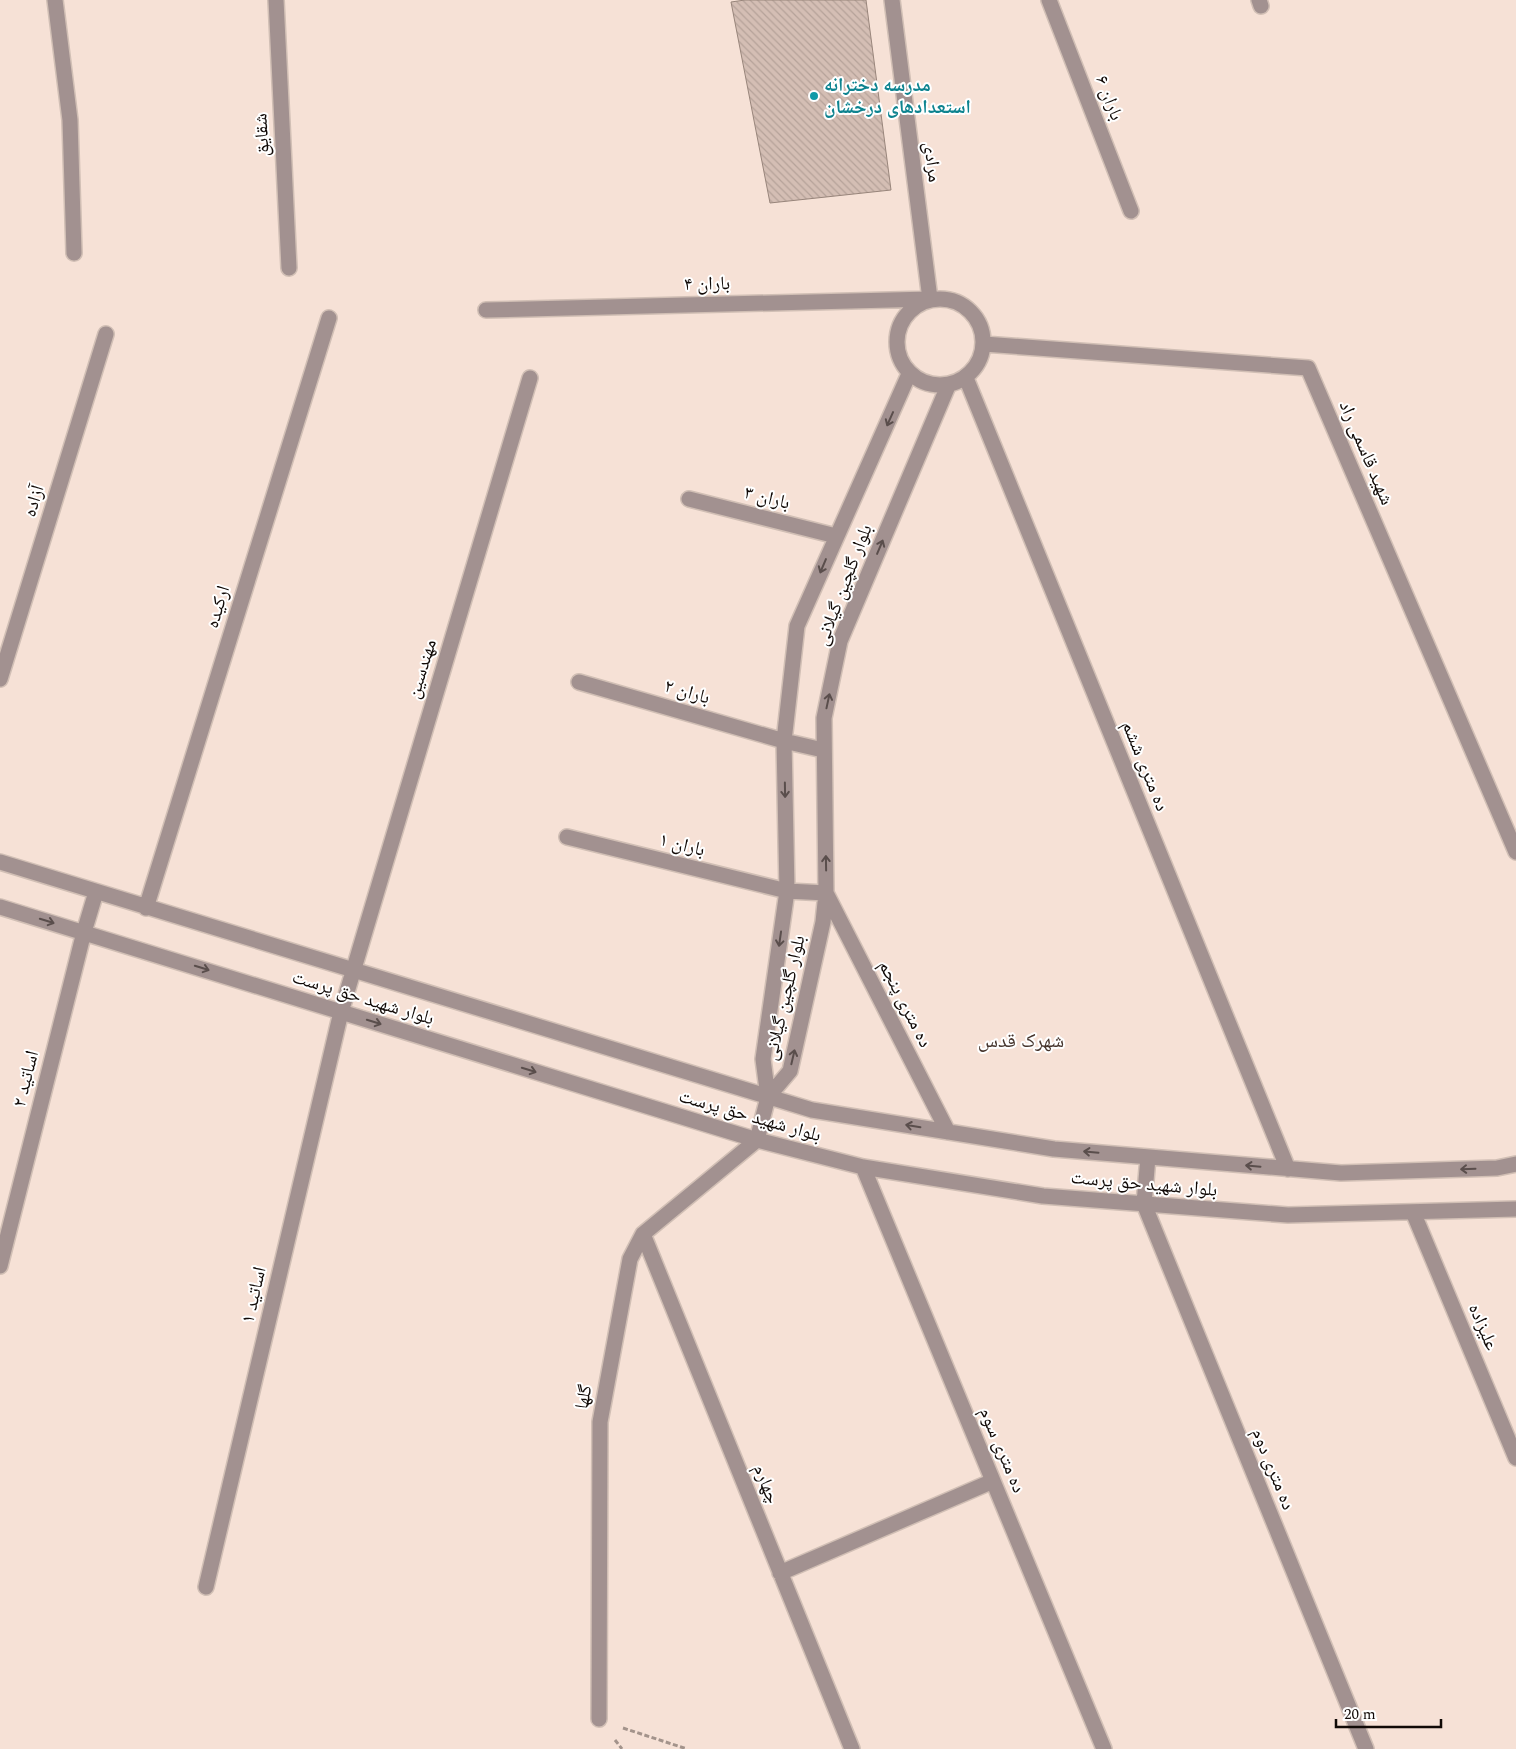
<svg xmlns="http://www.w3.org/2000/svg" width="1516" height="1749" viewBox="0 0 1516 1749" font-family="Spectral,'Noto Naskh Arabic',serif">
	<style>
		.building { fill: url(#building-back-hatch); stroke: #98857b }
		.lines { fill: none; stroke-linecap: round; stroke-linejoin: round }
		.minor-casing { stroke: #d1bfb5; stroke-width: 18 }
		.path { stroke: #a3938b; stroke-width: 3; stroke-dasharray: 5 2.5; stroke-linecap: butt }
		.minor { stroke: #a29190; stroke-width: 15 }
		.oneway { stroke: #5a4e4c }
		.culture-dot { fill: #0f9aa8; stroke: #fff; stroke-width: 2 }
		.labels { text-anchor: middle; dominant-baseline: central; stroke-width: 4; stroke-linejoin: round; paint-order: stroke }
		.culture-label { font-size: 19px; font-weight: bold; fill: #0d838f; stroke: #fff; text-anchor: start }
		.street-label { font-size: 19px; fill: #110a07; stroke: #fff }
		.neighbourhood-label { font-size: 20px; fill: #46352d; stroke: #fff }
	</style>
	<defs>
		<pattern id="building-back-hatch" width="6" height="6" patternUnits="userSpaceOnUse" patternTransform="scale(1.25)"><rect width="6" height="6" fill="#d4beb4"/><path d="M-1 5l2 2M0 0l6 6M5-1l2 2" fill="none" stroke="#b5a299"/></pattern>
	</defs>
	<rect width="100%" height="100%" fill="#f6e1d6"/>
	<path class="building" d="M745 0H866L891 190 770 203 731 2Z"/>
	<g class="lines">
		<g class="minor-casing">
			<path id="minor" d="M55 0 70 120 74 253
				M276 0 289 268
				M1049 0 1131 211
				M1259 0 1261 6
				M897 342a43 43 0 1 1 86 0a43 43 0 1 1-86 0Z
				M486 310 930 299 892 0
				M984 344 1308 368 1516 852
				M966 378 1288 1169
				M689 499 836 536
				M0 679 106 334
				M579 682 784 741 823 750
				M567 837 787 891 826 893 948 1132
				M0 862 812 1110 1054 1149 1341 1173 1497 1168 1516 1164
				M0 907 757 1140 863 1167 1043 1196 1288 1215 1516 1209
				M146 908 329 318
				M768 1097 790 1071 823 922 826 893 824 718 840 641 948 386
				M1148 1157 1144 1204 1366 1749
				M863 1167 1104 1749
				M1413 1212 1516 1458
				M643 1234 852 1749
				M0 1266 84 932 96 892
				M780 1573 993 1481
				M206 1587 341 1012 530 378
				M599 1719 600 1422 630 1259 643 1234 757 1140 768 1097 763 1059 787 891 784 741 797 626 909 374"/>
		</g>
		<path class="path" d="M623 1728 687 1749
			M615 1740 622 1749"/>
		<use href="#minor" class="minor"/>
	</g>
	<defs><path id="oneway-shaft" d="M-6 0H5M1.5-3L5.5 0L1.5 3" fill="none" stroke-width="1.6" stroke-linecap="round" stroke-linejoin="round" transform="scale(1.25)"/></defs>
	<g class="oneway">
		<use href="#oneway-shaft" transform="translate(890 419) rotate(114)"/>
		<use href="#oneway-shaft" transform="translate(880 547) rotate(-67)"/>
		<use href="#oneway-shaft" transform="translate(823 566) rotate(113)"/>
		<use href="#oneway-shaft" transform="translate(828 701) rotate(-78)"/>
		<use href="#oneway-shaft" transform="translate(785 790) rotate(89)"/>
		<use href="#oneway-shaft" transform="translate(826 863) rotate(-91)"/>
		<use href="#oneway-shaft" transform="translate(47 921) rotate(17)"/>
		<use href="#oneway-shaft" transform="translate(780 939) rotate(98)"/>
		<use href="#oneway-shaft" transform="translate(202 968) rotate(17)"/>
		<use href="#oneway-shaft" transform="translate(374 1022) rotate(17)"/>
		<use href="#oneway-shaft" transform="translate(793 1057) rotate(-77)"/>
		<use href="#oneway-shaft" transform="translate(529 1070) rotate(17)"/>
		<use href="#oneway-shaft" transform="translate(913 1126) rotate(-171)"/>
		<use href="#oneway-shaft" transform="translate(1091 1152) rotate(-175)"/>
		<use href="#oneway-shaft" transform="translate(1253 1166) rotate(-175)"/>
		<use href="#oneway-shaft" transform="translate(1468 1169) rotate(178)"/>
	</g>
	<circle class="culture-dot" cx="814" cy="96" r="5"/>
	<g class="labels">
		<g class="culture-label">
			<text x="824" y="85">مدرسه دخترانه<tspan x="824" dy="22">استعدادهای درخشان</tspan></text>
		</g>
		<g class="street-label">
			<text transform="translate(1109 98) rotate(69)">باران ۶</text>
			<text transform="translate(262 135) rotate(-93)">شقایق</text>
			<text transform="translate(932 162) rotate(83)">مرادی</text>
			<text transform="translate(707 284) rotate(-1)">باران ۴</text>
			<text transform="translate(1366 453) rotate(67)">شهید قاسمی راد</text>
			<text transform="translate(767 498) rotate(14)">باران ۳</text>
			<text transform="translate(34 501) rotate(-73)">آزاده</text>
			<text transform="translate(844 585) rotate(-69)">بلوار گلچین گیلانی</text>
			<text transform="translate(218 607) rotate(-73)">ارکیده</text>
			<text transform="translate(422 669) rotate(-73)">مهندسین</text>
			<text transform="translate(687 692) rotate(16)">باران ۲</text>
			<text transform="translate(1145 766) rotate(68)">ده متری ششم</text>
			<text transform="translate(682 845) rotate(14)">باران ۱</text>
			<text transform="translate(363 998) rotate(17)">بلوار شهید حق پرست</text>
			<text transform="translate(785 998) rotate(-77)">بلوار گلچین گیلانی</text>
			<text transform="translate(905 1004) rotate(63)">ده متری پنجم</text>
			<text transform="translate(26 1079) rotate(-76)">اساتید ۲</text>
			<text transform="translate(750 1116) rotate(16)">بلوار شهید حق پرست</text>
			<text transform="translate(1144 1184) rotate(5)">بلوار شهید حق پرست</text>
			<text transform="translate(254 1295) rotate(-77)">اساتید ۱</text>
			<text transform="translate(1483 1327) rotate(67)">علیزاده</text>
			<text transform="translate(584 1397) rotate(-79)">گلها</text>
			<text transform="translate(1002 1450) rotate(67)">ده متری سوم</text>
			<text transform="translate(1273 1469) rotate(68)">ده متری دوم</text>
			<text transform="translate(766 1484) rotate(68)">چهارم</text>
		</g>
		<g class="neighbourhood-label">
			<text x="1021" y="1041">شهرک قدس</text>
		</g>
	</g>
	<path d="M1336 1719v8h105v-8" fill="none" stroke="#110a07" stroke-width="2.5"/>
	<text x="1344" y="1719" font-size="15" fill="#110a07" stroke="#ffffff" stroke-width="4" paint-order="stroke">20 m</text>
</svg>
